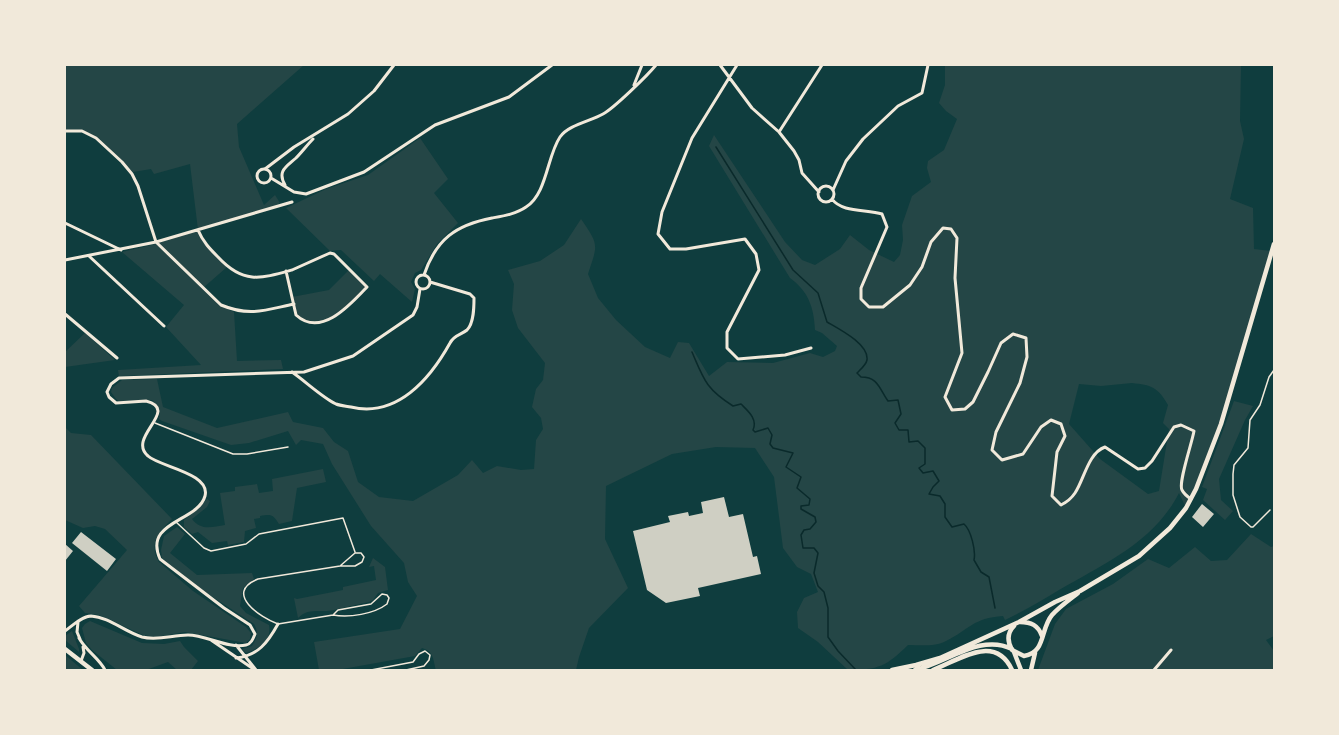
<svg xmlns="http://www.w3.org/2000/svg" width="1339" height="735" viewBox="0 0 1339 735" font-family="'Libre Baskerville',serif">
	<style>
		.green { fill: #244646; fill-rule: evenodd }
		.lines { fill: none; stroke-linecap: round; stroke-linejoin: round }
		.stream { stroke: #0a2a2b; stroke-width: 1.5 }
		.building { fill: #cfcfc3 }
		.service { stroke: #f1e9da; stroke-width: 1.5 }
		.minor { stroke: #f1e9da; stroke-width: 3 }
		.secondary { stroke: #f1e9da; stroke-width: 4.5 }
	</style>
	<rect width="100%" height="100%" fill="#0f3d3e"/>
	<path class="green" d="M65 65H304L237 124 239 147 264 205 275 195 280 203 271 208 198 230 203 242 227 267 203 288 156 242 198 230 190 164 154 174 151 169 133 172 96 138 82 131H65Z
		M945 65H1241L1240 121 1244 139 1230 199 1253 208 1254 249 1271 251 1221 424 1186 508 1179 493C1154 542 1104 564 1059 590 1041 601 1024 611 1005 620L1003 616C973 618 970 629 946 641 935 647 920 645 908 645 887 666 878 670 848 670L818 642 798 628 797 612 804 598 818 592 811 574 797 567 783 548 774 477 755 448 716 447 672 454 606 486 605 539 628 588 589 628 579 657 576 670H436C433 660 434 651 422 648L415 656 337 670H319L314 642 400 629 417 596 408 582 404 563 371 526 332 464 323 444 301 440 296 445 288 431 249 443 231 445 162 421 159 419C161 411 157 405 152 400L119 401 116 399 111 392 112 388 122 380 157 379 163 407 217 428 288 412 293 422 323 428 334 442 348 451 358 482 379 497 413 501 458 475 472 460 483 473 497 466 521 470 534 469 536 440 543 429 541 418 532 407 536 389 543 380 545 363 518 328 512 310 514 284 508 270 540 261 564 245 581 219C599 245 598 244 588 274L598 298 616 320 645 347 670 358 678 342 689 343 709 376 727 362 773 363 810 353 823 357 835 351 837 346 822 333 815 330C814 307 808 291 790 278L709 146 714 135 785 242 802 260 815 265 840 249 850 235 869 250 894 262 900 255 903 240 902 225 912 196 931 182 927 168 928 161 944 150 957 119 946 111 939 103 945 85ZM1132 383C1151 385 1158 387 1168 405L1163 423 1169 429 1159 491 1148 494 1100 459 1069 424 1079 384 1101 386Z
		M420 138 448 179 434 193 458 223 437 244 421 270 415 273 411 282 415 289 412 302 380 274 374 281 341 250 330 251 286 208 326 189 368 175Z
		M156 244 220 306 234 312 237 361 281 360 283 369 119 376 118 370 201 365 166 327 184 305 122 252Z
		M349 270 367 287C350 305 321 338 296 315L292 297 329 290Z
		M85 333 115 360 65 367V352Z
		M1234 401 1253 406 1245 420 1219 479 1221 500 1233 511 1225 520 1203 500 1207 489 1202 487Z
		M65 427 71 433 91 435 172 519C159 532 148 543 159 562L193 591 246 627 251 633 250 639 246 643 185 632 155 637 143 635 99 615 85 613 79 606 127 550 105 529 95 526 83 528 65 520Z
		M323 469 326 482 297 488 292 521 279 524C273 514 271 514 260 516V518L254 519 256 528 245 531 244 542 228 545 227 541 212 543 198 532 192 534 184 527V520L197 510 207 499 210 501 207 507 192 519C201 531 212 527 225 525L220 493 235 491V487L257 484 259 493 273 491 272 479Z
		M177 527 185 534 170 553 197 575 252 573 254 579 243 588 240 606 246 613 269 625C272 641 259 648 246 653L242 649 252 646C257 638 259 633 254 624L193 584 162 558 161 550 164 536Z
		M1251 534 1271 547 1274 546V636L1266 640 1274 651V670H1038L1055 624 1066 609 1113 584 1148 559 1169 568 1195 547 1211 561 1227 560Z
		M373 558 385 567 388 590 378 593 373 600 369 602C357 605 345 607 334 610 322 613 308 607 298 618L294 598 297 599 343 590V587L376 580 374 566 369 567Z
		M90 621 142 643 164 644 180 641 184 647 198 661 191 670H177L168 662 146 670H117L92 650 86 643 82 628 85 624Z
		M72 631 79 649V652L65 640V636Z
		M65 655 83 670H65Z"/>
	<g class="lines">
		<path class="stream" d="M716 147 793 270 818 293 827 322C839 329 869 344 867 360 866 365 861 369 857 373L861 377C878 377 879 388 888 401L898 400 901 414 895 423 899 430H908L909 442 918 441 925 448V464L919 468 923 473 933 471 939 481 933 487 929 494 940 496 945 504V517L952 527 964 524C971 530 976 551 974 560L981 572 989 577 995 608
			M692 352C704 380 706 389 733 406L741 404C748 411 758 419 753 430L755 432 768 428 772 435 770 444 773 448 793 453 786 467 801 477 797 488 810 499 809 505 801 506V509L815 517 816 522 810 529 804 530 801 535 803 548H814L818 553 814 573 818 586 824 592 828 608V637L838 651 856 670"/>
	</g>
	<path class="building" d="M724 497 729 517 743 514 753 557 757 556 761 574 698 588 700 596 666 603 647 590 633 531 670 522 668 516 688 512 689 516 703 513 701 502Z
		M1202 504 1214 514 1203 527 1192 517Z
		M81 532 116 559 107 571 72 543Z
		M65 544 73 551 65 561Z"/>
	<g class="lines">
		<path class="service" d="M155 423 233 454H247L288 447
			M1270 510 1253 527H1251L1240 517 1233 495V474L1234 465 1248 448 1250 420 1260 405 1269 377 1274 370
			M176 522 204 548 211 551 246 544 259 534 343 518 355 552
			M333 615 338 610 371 604 382 594 387 595 389 598 387 604C374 614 349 618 333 615L278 624C261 618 223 593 258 579L340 566H355L362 562 364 557 361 553H355L340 566
			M371 670 413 662 419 654 425 651 430 655 429 660 424 666 406 670"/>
		<path class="minor" d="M720 65 752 108 779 132 794 151 799 160 802 173 819 192
			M737 65 692 138 662 212 658 234 670 249H686L745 239 756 254 759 270 727 332V348L738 359 785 355 811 348
			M634 85 642 65
			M65 131H82L96 138 122 162 132 174 138 186 156 242 221 305C250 317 265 310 294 304
			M779 132 822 65
			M257 176a7 7 0 1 1 14 0a7 7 0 1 1-14 0Z
			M265 169 294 147 348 114 374 91 394 65
			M271 178 294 192 306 194 364 172 435 125 509 97 552 65
			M285 185C277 171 286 167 296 158 302 152 307 145 313 139
			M818 194a8 8 0 1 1 16 0a8 8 0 1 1-16 0Z
			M833 190 846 161 863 139 898 106 922 93 928 65
			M832 199C842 213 867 209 882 214L887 227 861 288V299L869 307H883L910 285 922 267 931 242 943 228 951 229 957 238 955 278 962 353 945 397 952 410 965 409 973 402 988 372 1001 343 1013 334 1026 338 1027 357 1020 383 996 432 992 450 1002 460 1023 454 1041 427 1051 420 1061 424 1065 436 1057 452 1052 496 1061 505C1067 502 1071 499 1075 493 1084 480 1088 453 1105 447L1138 469 1145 468 1152 461 1174 427 1181 425 1194 431C1192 443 1178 483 1182 490 1184 494 1188 497 1191 499
			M65 223 121 250
			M198 230C203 242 210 249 218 257 243 284 260 279 292 270L330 253 334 254 367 287C350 305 321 338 296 315L286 271
			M89 256 164 326
			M65 260 156 242 292 202
			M416 282a7 7 0 1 1 14 0a7 7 0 1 1-14 0Z
			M424 275C436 239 456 225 492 218 503 216 516 214 526 207 547 194 547 156 560 137 568 125 591 121 603 114 614 108 647 76 656 65
			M65 314 117 358
			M292 372C305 381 323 398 336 404 341 406 347 406 351 407 397 418 430 379 450 343 454 335 461 335 467 330 474 323 474 307 474 298L470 294 430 282
			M78 622 77 632 80 639
			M65 631C72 626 82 616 91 616 109 617 125 632 142 637 158 641 172 635 188 635 206 635 228 649 246 645 251 644 253 639 255 634L250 625 224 608 160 559C143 521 198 522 205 496 211 473 160 467 148 456 126 437 181 410 146 401L116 403 109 397 107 392 111 384 119 378 304 372 353 356 413 315 417 307 420 289
			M79 638C86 651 99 658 105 670
			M211 640 255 670
			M236 645 256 670
			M236 658C258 656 268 642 278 624
			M81 661 84 653 83 647
			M1154 670 1171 650"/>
		<path class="secondary" d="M1020 622C1031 622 1038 625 1042 636
			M1014 626C1007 633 1007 641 1012 650L1024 656C1046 653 1040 629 1052 615 1059 607 1069 600 1078 593
			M65 649 92 670
			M1014 652 1021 670
			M892 670 916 665 940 658 1019 622 1055 602 1080 591 1139 556 1170 528 1186 508 1196 489 1221 424 1274 244
			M915 670C947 663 980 633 1012 649
			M933 670C959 660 995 633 1012 670
			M1031 670 1035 653"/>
	</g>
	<rect width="1339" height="735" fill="none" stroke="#f1e9da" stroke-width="132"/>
</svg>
